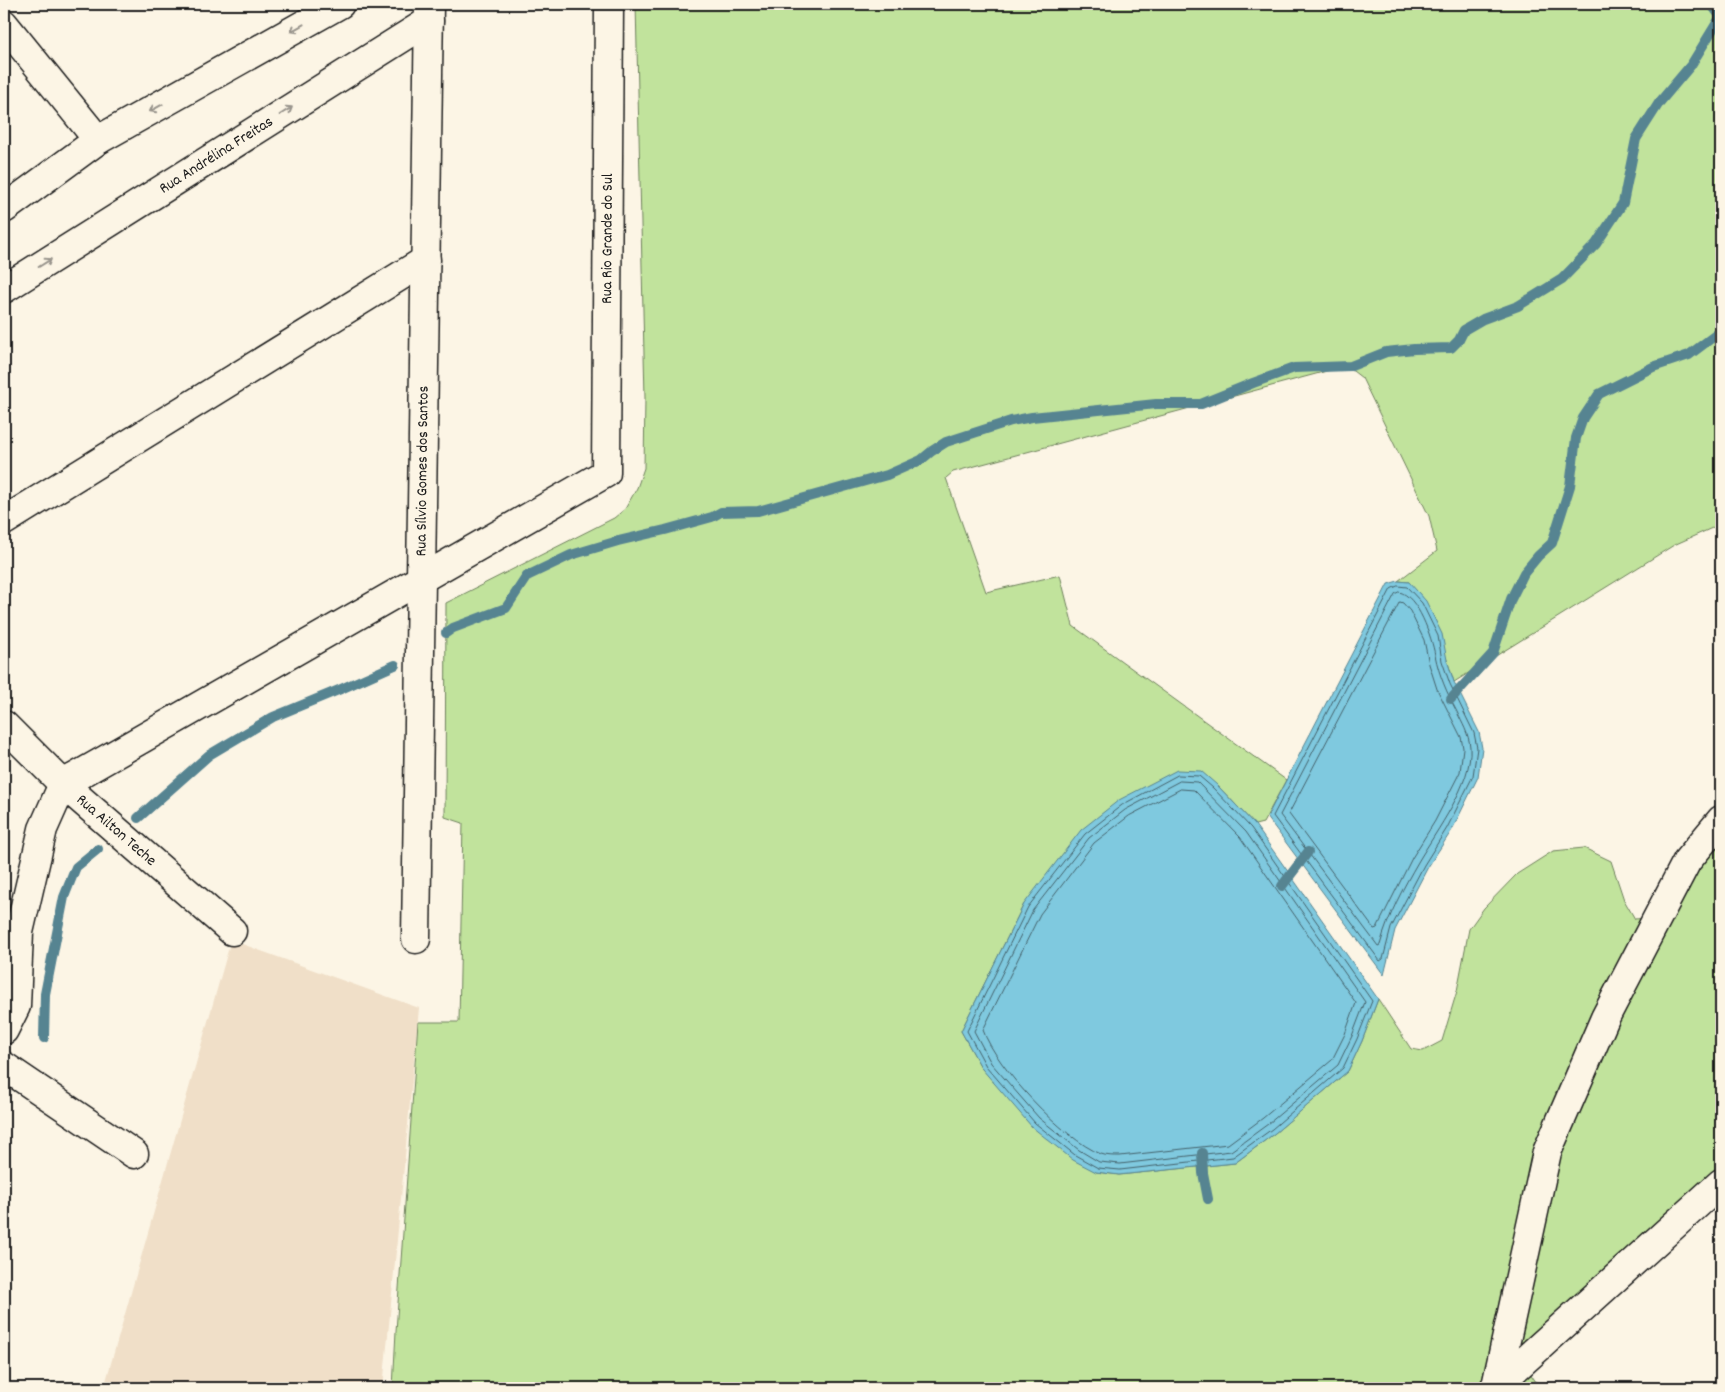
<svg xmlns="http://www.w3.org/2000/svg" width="1725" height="1392" viewBox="0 0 1725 1392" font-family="Dekko,sans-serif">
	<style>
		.built { fill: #f0dfc8 }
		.green { fill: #c1e39c; stroke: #6e805c }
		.water { fill: #7fc9df; stroke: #578491 }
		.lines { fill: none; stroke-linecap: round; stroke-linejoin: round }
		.shore { stroke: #44616a; stroke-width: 1 }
		.stream { stroke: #578491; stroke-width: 10 }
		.minor-casing { stroke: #1c1c1c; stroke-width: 31 }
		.minor { stroke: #fcf5e5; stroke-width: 28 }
		.oneway { stroke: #97938b }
		.labels { text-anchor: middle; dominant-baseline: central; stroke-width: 4; stroke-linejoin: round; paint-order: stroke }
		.street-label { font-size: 16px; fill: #1c1c1c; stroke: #fcf5e5 }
	</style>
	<rect width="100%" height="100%" fill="#fcf5e5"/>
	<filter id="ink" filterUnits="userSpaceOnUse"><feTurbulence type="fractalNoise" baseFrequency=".02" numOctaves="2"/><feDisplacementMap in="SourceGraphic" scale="10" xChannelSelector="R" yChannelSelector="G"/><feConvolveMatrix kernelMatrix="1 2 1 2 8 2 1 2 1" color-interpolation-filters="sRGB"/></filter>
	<g filter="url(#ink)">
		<path class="built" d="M231 940 419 1008 383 1388H104Z"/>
		<path class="green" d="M636 4H1721V524L1674 545 1454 682 1447 660 1409 582 1398 581 1437 551 1429 516 1362 378 1353 371 1338 368 953 472 946 478 986 592 1060 575 1073 626 1286 780 1263 823 1255 825 1217 785 1024 904 961 1031 982 1069 1096 1172 1119 1175 1235 1163 1275 1133 1348 1071 1362 1041 1378 999 1411 1049 1423 1051 1442 1041 1457 991 1469 929 1484 908 1517 874 1553 851 1584 848 1611 861 1624 900 1635 919 1647 918 1721 812V1199L1528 1370 1540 1388H393L396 1331 418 1022H459L463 823 445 817 446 603 614 518 625 509 637 488 644 468 645 398Z"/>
		<path class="water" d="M1398 581 1409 582 1426 601 1442 634 1447 660 1454 682 1479 732 1482 748 1478 777 1452 830 1428 867 1395 930 1384 975 1267 817 1388 584Z
			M1177 770 1201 771 1217 785 1255 825 1378 999 1362 1041 1348 1071 1275 1133 1235 1163 1119 1175 1096 1172 1073 1160 1032 1127 982 1069 961 1031 1024 904 1081 830 1119 800Z"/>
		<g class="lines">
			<path class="shore" d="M1398 586 1407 587 1422 603 1438 636 1442 661 1450 684 1474 733 1477 748 1473 776 1447 828 1424 865 1391 928 1383 959 1380 961 1273 816 1391 589Z
				M1399 592C1418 595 1432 639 1435 655 1439 675 1447 693 1457 712 1462 723 1469 734 1470 747 1473 783 1436 831 1418 862 1403 888 1388 916 1380 945L1378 946 1280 815 1395 594Z
				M1400 602 1403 603 1410 611 1424 640 1429 664 1437 689 1461 737 1463 748 1460 772 1435 821 1412 858 1377 928 1374 929 1289 814Z
				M1178 775 1199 776 1213 788 1251 828 1372 1001 1357 1039 1343 1068 1272 1129 1233 1157 1120 1170 1098 1168 1075 1155 1035 1123 986 1066 967 1031 1028 907 1085 834 1122 805Z
				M1180 781 1197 782 1246 832 1365 1002 1352 1036 1338 1065 1268 1124 1231 1151 1120 1164 1099 1162 1079 1150 1039 1118 991 1063 974 1031 1033 910 1089 838 1125 810Z
				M1181 789 1194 790 1240 837 1356 1003 1345 1034 1332 1060 1263 1118 1228 1144 1120 1156C1114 1156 1106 1156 1101 1154 1064 1140 996 1067 983 1030L1040 914 1094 843 1129 816Z"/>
			<path class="stream" d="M1711 4 1721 17
				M446 633 453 628 506 608 527 576 571 555 618 541 665 530 712 517 721 512 758 511 887 475 921 460 932 451 946 442 1011 421 1032 417 1156 404H1201L1253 383 1294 368 1351 366 1386 352 1414 349 1451 348 1459 340 1464 330 1483 319 1518 306 1562 279 1596 244 1623 203 1636 139 1659 103 1691 65 1721 16
				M1451 699 1493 653 1511 599 1524 573 1538 556 1552 543 1570 486 1576 438 1583 418 1599 394 1653 367 1689 355 1721 331
				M138 818 209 755 273 717 341 689 395 665
				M1282 886 1308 852
				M44 1038 45 994 64 897 76 867 98 849
				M1202 1153 1203 1173 1208 1199"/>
			<g class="minor-casing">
				<g id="minor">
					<path d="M4 24 98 140"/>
					<path d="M4 209 98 140 340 4"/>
					<path id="s1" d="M4 289 429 21"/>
					<path d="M4 521 426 260"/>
					<path id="s2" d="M4 725 63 784 232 931"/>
					<path id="s3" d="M416 939 429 4"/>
					<path id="s4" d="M4 1030 16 1006 19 932 43 829 63 784 606 473 609 4"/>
					<path d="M4 1066 134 1154"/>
					<path d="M1496 1386 1721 1183"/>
					<path d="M1494 1388 1496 1386 1547 1152 1605 1018 1687 861 1721 820"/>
				</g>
			</g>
			<use href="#minor" class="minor"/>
		</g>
		<defs><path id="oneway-shaft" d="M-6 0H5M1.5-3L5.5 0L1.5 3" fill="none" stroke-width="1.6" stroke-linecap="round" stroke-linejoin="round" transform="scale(1.25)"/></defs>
		<g class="oneway">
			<use href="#oneway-shaft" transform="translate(297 28) rotate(151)"/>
			<use href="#oneway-shaft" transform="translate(156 108) rotate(151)"/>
			<use href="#oneway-shaft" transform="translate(286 111) rotate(-32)"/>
			<use href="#oneway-shaft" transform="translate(45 263) rotate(-32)"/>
		</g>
	</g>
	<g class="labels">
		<g class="street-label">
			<text stroke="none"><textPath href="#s1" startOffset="251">Rua Andrélina Freitas</textPath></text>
			<text stroke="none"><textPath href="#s4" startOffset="1116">Rua Rio Grande do Sul</textPath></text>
			<text stroke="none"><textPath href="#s3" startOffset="468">Rua Sílvio Gomes dos Santos</textPath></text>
			<text stroke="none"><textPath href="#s2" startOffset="154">Rua Ailton Teche</textPath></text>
		</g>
	</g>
	<rect width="1725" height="1392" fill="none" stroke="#fcf5e5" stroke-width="20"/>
	<rect x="10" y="10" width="1705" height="1372" fill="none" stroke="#1c1c1c" stroke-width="2" filter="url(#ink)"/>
</svg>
